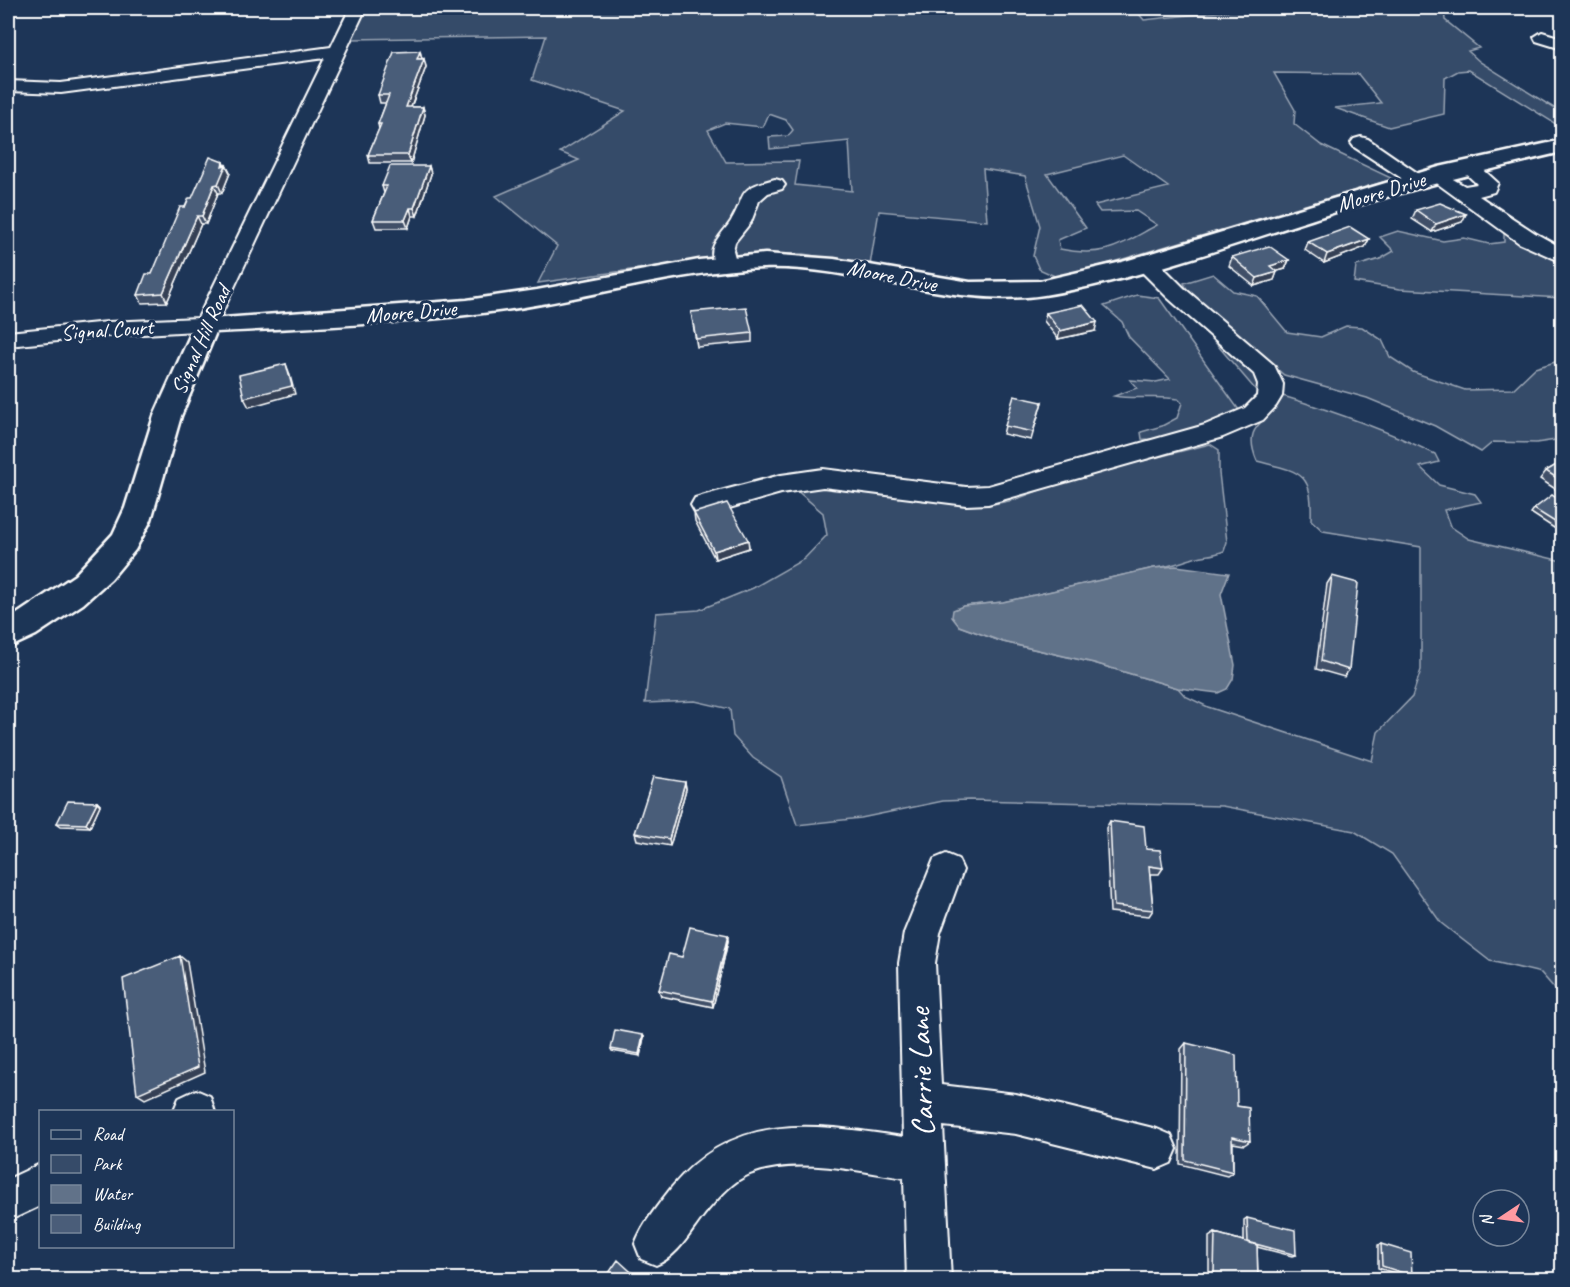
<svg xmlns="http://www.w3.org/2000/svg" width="1570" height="1287" viewBox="0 0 1570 1287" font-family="Caveat,sans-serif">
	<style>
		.green { fill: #364b69; stroke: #9aa5b4; stroke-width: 1.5; fill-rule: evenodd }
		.water { fill: #617289; stroke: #a0aab8; stroke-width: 1.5 }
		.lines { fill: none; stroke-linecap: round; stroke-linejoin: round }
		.minor-casing { stroke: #fff; stroke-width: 4 }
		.major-casing { stroke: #fff; stroke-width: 5 }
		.minor { fill: #1d3557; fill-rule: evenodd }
		.major { fill: #1d3557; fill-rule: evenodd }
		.wall { fill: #405068; stroke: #fff; stroke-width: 1.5 }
		.shaded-wall { fill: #344155; stroke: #fff; stroke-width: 1.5 }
		.building { fill: #4a5d79; stroke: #fff; stroke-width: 1.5 }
		.labels { text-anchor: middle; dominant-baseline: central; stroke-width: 6; stroke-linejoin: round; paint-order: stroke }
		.far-street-label { font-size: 22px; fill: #fff; stroke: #1d3557 }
		.near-street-label { font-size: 32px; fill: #fff; stroke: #1d3557 }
	</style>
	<rect width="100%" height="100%" fill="#1d3557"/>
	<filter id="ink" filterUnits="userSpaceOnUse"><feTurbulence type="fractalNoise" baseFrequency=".0167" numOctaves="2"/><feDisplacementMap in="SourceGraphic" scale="12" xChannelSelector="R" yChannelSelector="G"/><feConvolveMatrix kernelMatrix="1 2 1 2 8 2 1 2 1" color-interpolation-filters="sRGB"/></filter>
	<g filter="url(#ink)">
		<path class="green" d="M366 8H1134L1144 20 1253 8H1444L1445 20 1479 48 1468 51 1480 62 1562 113V128L1469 70 1458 71 1445 78 1444 114 1389 127 1335 108 1381 103 1358 74 1274 73 1295 110 1294 124 1321 145 1393 179 1059 278 1039 269 1033 256 1040 226 1025 176 983 169 987 221 879 211 870 265 803 254H773L694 261 538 283 557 246 496 196 579 160 560 152 625 111 532 80 546 36 351 39ZM769 114 786 120 793 130 788 136 769 137 770 149 849 141 852 191 795 185 799 161 726 162 708 130 725 123 763 127ZM1123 155 1168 187 1095 205 1100 212 1136 211 1157 225C1118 246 1105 258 1060 249L1058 240 1086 228 1047 174Z
			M1504 230 1538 251 1562 261V298L1400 289 1354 282 1356 266 1380 259 1394 251 1380 237 1398 231 1443 241 1464 238 1489 244 1504 242Z
			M1213 274 1233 291 1257 296 1287 332 1321 337 1346 326 1362 327 1382 340 1390 357 1413 372 1465 390 1513 389 1535 368 1562 360V439L1536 443 1493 442 1481 452 1435 426 1367 398 1284 375 1189 294 1184 283Z
			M1137 295 1159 298 1239 410C1213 423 1171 442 1142 439L1141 432 1162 426 1177 418 1182 403 1178 399C1156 395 1136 400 1114 396L1137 388 1130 380 1156 382 1170 379 1129 337 1122 322 1104 306Z
			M1190 313 1255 375 1263 386 1260 395Z
			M1283 396C1336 412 1386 430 1435 454L1439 462 1420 467 1439 485 1475 494 1481 502 1444 510 1450 526 1469 539 1562 561V997L1541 973 1490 961 1441 923 1392 854 1354 831 1222 806 969 800 943 801 861 818 797 825 781 777 753 758 733 736 730 709 695 701 645 703 656 613 699 610 753 588 804 559 827 535 823 513 795 489 834 486 951 503 988 505 1014 500 1066 480 1210 444 1219 450V473L1227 542 1224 551C1213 556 1202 555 1191 559 1178 563 1169 567 1154 568L1003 602 963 606 959 626 1003 642 1094 663 1178 688 1185 696 1208 707 1372 761 1378 732 1412 697 1421 670V547L1323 531 1311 520C1313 471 1300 472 1257 461 1240 421 1271 424 1283 396Z"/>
		<path class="water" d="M1176 566 1229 573 1221 594 1235 665 1233 679 1227 689 1218 693 1178 688 1094 663 1003 642 959 626 952 617 953 610 963 606 1003 602 1154 568Z"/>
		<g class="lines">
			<g class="minor-casing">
				<path id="minor" d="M350 8H366L214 330 108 336 8 346V332L108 322 198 318 325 58 61 93 8 91V81L61 83 331 47Z
					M1542 32 1562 38V49L1536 41 1534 37Z
					M1361 137 1368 139 1429 181 1426 185H1412L1354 147 1351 143 1354 139Z
					M1469 161 1476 163 1498 183 1494 192 1479 196 1535 233 1562 248V262L1519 243 1427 176 1430 172 1437 170 1465 186 1477 184 1459 167 1462 163Z
					M775 179 782 181 785 185 782 189 768 193 759 201 751 222 735 242 733 250 737 265 734 270H718C703 248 720 238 731 221 748 193 735 189 775 179Z
					M1145 255 1153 257 1184 288 1274 365 1283 384 1282 396 1276 406 1263 420 1223 437 988 504 966 505 823 487 781 493 705 515 695 512 691 505 695 498 705 495 781 475 823 469 966 487 988 486 1205 425 1245 408 1257 396 1258 384 1254 374 1168 298 1137 267 1134 262 1137 257Z
					M946 854 958 859 963 870 940 933 935 963 941 1085 1016 1094 1157 1129 1171 1135 1177 1149 1171 1163 1157 1169 1016 1134 943 1126 951 1280H907L904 1178C859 1171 793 1156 750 1174 733 1181 720 1196 708 1210 691 1230 680 1255 656 1265L641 1259 635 1244C643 1223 658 1205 672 1187 736 1110 815 1124 903 1137L899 963 904 933 934 859Z
					M196 1090 210 1096 215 1112H173L179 1098Z
					M40 1164V1206L8 1221V1179Z"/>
			</g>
			<g class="major-casing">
				<path id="major" d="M1562 140V152C1482 171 1402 191 1323 216 1234 244 1134 281 1044 295 949 309 858 265 763 268 676 271 591 298 505 310 409 324 312 327 216 332L181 416 151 520 135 550 111 579 83 604 36 635 8 648V620L75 575 113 534 125 508 154 416 197 320 467 300 537 290 699 260 765 254 834 259 970 282 1040 281 1122 262 1439 167Z"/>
			</g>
			<use href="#minor" class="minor"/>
			<use href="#major" class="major"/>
		</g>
		<path class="wall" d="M420 51 422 59H424L426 67 411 107H423L425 115 411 163H370L368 155 379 129 378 124 386 103H380L378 95Z
			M223 162 224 165H226L230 173 222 193H218L206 224H201L167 302 142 303 138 295 152 274 185 207Z
			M429 166 431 174 417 216H412L408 228H376L373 220 384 193 382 186Z
			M1416 210 1466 214 1462 222 1432 232 1412 219Z
			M1369 239 1365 247 1324 263 1305 250 1308 242Z
			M1232 257 1289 260 1285 269 1277 271 1274 280 1254 286 1229 266Z
			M691 312 752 333V342L697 347Z
			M1046 313 1095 331 1058 339 1044 321Z
			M1042 402 1031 440 1003 434 1005 426Z
			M1563 461V494L1540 479 1546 471Z
			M1563 502V522L1554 528 1531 513 1534 509Z
			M694 513 748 540 749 548 715 559 695 521Z
			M1332 576 1349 670 1344 677 1316 669 1327 584Z
			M685 782 686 789 670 846 637 840 635 833Z
			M97 802 100 805 90 827 61 826 57 823Z
			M1110 821 1146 849 1163 868 1159 874H1150L1153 910 1149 916 1110 912 1106 828Z
			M728 941 713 1007 661 996 659 990 682 957Z
			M644 1037 640 1056 612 1051 611 1049Z
			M1186 1043 1237 1106 1250 1141 1244 1145 1233 1143V1172L1227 1176 1180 1164 1181 1049Z
			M1247 1218 1296 1255 1292 1256 1257 1247 1258 1280H1192V1276L1198 1273H1209V1237L1215 1233 1244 1241V1220Z
			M1381 1244 1412 1276 1407 1277 1378 1268V1245Z"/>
		<path class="shaded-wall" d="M420 51 422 59H417Z
			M424 59 426 67 408 115 406 107Z
			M423 107 425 115 411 163 408 155Z
			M223 162 225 168 226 165 230 173 222 193 218 184Z
			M429 166 431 174 417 216 414 208Z
			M214 185 218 193 206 224 202 216Z
			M410 208 412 216 408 228 405 220Z
			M1466 214 1462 222 1432 232 1436 224Z
			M197 216 201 224 167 302 163 293Z
			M1369 239 1365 247 1324 263 1327 254Z
			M1289 260 1285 269 1267 274 1270 266Z
			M1277 272 1274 280 1254 286 1257 278Z
			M1097 322 1095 331 1058 339 1060 331Z
			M286 364 289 372 295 394 249 407 244 398Z
			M748 540 749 548 715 559 714 551Z
			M685 782 686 789 670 846 669 839Z
			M97 802 100 805 90 827 86 824Z
			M728 935V941L713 1007 712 1001Z
			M180 956 187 962 205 1072 145 1099 137 1094Z
			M643 1035 644 1037 640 1056 639 1054Z"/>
		<path class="building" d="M420 51 417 59H424L406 107H423L408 155H368L381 124H378L389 95H378L394 52Z
			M210 157 223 162 222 166 226 165 218 184 214 185 202 216H197L163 293 138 295 146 274H152L180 207H185L189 198H192Z
			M390 166H429L414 208H410L405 220H373L387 186H382Z
			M1440 203 1466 214 1436 224 1416 210Z
			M1350 227 1369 239 1327 254 1308 242Z
			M1269 246 1289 260 1270 266 1277 272 1257 278 1232 257Z
			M1083 305 1097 322 1060 331 1046 313Z
			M746 307 752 333 696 339 691 312Z
			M286 364 292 386 244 398 239 375Z
			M1014 396 1042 402 1033 432 1005 426Z
			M1563 461V482L1546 471Z
			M1552 495 1563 502V520L1558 524 1534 509Z
			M727 503 748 540 714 551 694 513Z
			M1332 576 1358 583 1349 670 1321 661Z
			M653 777 685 782 669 839 635 833Z
			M68 801 97 802 86 824 57 823Z
			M1110 821 1144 826 1146 849 1160 850 1163 868 1149 866 1153 910 1114 906Z
			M690 927 728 935 712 1001 659 990 669 954 682 957Z
			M180 956 198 1067 137 1094 123 979Z
			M615 1030 643 1035 639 1054 611 1049Z
			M1186 1043 1236 1055 1237 1106 1249 1108 1250 1141 1232 1137 1233 1172 1185 1160Z
			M1247 1218 1295 1230 1296 1255 1248 1242Z
			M1215 1233 1257 1245 1258 1280H1197L1198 1273H1214Z
			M1381 1244 1411 1253 1412 1276 1382 1266Z
			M618 1260 640 1280H604Z"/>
	</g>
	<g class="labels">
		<g class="far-street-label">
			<text transform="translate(1381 192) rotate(-17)">Moore Drive</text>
			<text transform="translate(892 276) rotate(11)">Moore Drive</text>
			<text transform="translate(411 312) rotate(-5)">Moore Drive</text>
			<text transform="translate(107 330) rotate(-4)">Signal Court</text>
			<text transform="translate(201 340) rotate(-66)">Signal Hill Road</text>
		</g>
		<g class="near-street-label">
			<text transform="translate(921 1072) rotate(-92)">Carrie Lane</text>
		</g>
	</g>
	<rect width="1570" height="1287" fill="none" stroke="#1d3557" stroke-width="30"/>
	<rect x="15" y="15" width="1540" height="1257" fill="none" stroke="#fff" stroke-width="2" filter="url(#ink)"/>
	<rect x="39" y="1110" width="195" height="138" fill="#1d3557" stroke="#77869a" stroke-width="1.5"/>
	<rect x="51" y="1130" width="30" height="9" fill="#1d3557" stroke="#77869a" stroke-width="1.5"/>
	<text x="93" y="1140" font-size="18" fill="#ffffff">Road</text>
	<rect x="51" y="1155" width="30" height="18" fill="#364b69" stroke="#77869a" stroke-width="1.5"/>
	<text x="93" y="1170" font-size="18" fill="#ffffff">Park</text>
	<rect x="51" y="1185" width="30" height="18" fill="#617289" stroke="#77869a" stroke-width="1.5"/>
	<text x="93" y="1200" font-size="18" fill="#ffffff">Water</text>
	<rect x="51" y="1215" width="30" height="18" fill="#4a5d79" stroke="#77869a" stroke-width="1.5"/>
	<text x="93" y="1230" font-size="18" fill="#ffffff">Building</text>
	<g transform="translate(1501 1218) rotate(257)"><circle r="28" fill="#1d3557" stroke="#77869a" stroke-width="1.5"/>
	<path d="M0-4.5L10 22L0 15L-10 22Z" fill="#ff9aa2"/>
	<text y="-9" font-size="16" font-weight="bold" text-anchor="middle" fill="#ffffff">N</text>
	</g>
</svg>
